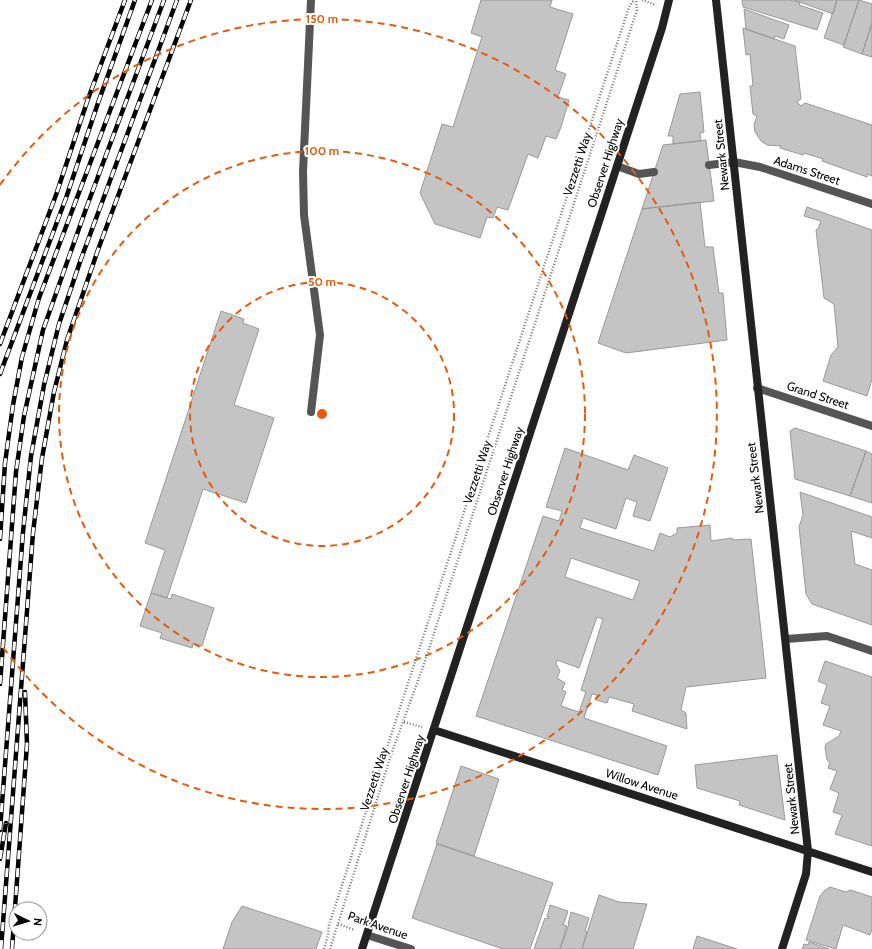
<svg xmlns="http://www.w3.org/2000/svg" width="872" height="949" viewBox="0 0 872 949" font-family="Cabin,sans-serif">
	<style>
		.building { fill: #c4c4c4; stroke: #999; fill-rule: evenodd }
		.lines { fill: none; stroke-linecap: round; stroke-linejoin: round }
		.path { stroke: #777; stroke-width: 2.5; stroke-dasharray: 1 2; stroke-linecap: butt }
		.service { stroke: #555; stroke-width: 8 }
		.minor { stroke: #555; stroke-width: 8 }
		.tertiary { stroke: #555; stroke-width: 8 }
		.secondary { stroke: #222; stroke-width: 8 }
		.rail-casing { stroke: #000; stroke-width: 4.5 }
		.rail { stroke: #fff; stroke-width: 3; stroke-dasharray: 9; stroke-linecap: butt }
		.ring { fill: none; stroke: #e8590c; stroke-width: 2; stroke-dasharray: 7 5 }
		.labels { text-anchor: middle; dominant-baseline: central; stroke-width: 4; stroke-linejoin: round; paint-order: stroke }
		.street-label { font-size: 12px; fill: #000; stroke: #fff }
		.centre { fill: #e8590c; stroke: #fff; stroke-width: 2 }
		.ring-label { font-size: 12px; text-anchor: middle; font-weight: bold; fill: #e8590c; stroke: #fff; stroke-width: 4; stroke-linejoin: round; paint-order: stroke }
	</style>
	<rect width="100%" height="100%" fill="#fff"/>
	<path class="building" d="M481 0H552L550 7 573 14 555 70 566 74 558 97 569 100 561 127 556 139 546 136 538 158 528 154 508 210 497 207 493 218 487 217 480 238 435 224 420 193 442 124 453 127 482 37 471 33Z
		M742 0H790L800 3 799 5 823 13 817 30 743 7Z
		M794 0H837L833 14Z
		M837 0H859L844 45 824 38Z
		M859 0 872 4V23L862 54 843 47Z
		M744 9 789 25 784 39 775 36 774 39 746 29Z
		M872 23V57L862 54Z
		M743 28 795 46 801 99 797 102 801 106 805 103 872 125V176L867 174V177L822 161 823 159 804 153 803 155 780 148 781 146 767 145 761 141 755 132 754 125 757 116 753 114 750 86H753L750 54 746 55Z
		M700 92 704 132 700 133 701 141 673 144V136H668L680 94Z
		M706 140 714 201 642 209 663 145Z
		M700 202 705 247H713L719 293H723L727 340 626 353 598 343 642 209Z
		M807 207 872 230V379L867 396 823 381 831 355 838 347 834 304 824 298 816 230 818 229 821 221 804 216Z
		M221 311 244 319 243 323 259 329 234 405 274 418 246 503 203 489 167 598 151 593 165 550 145 543Z
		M795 428 866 451 850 496 795 479 790 431Z
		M565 448 628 470 634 455 668 468 650 521 633 516 637 502 626 498 616 529 583 518 580 528 654 551 660 533 670 537 677 533V528L710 525 711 541 732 538 733 540 751 539 766 678 686 687 681 710 686 713 687 729 632 711 634 704 609 697 607 703 596 700 597 695 592 694 584 718 667 746 658 775 476 716 543 516 559 521 562 511 546 507ZM571 558 640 581 633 600 565 577ZM597 617 603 619 581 690 586 692 579 712 561 706 566 692 562 690 565 683 557 678 560 671 556 664 557 660 579 668Z
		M866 451 872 454V503L850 496Z
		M800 492 872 517V538L851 531 855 564 872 570V625L812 604 806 594 799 527 803 515Z
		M151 593 171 599 172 594 214 608 202 646 193 643 192 648 166 640 160 638 162 633 140 626Z
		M825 661 872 677V846L835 834 842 815 833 812 839 793 830 789 837 771 828 768 830 762 827 760 825 748 826 744 839 736 841 731 823 725 830 706 821 703 827 685 818 681Z
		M777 755 785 820 739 805 740 801 697 788 695 765Z
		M461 766 499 779 474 856 436 843Z
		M437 844 553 883 530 949H503L412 918Z
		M830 887 846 892 850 890 872 897V929L870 935 843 925 836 949 806 940 820 896 824 891Z
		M599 895 619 902 647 904 633 949H582Z
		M550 905 568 911 564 923 562 924 567 926 560 949H534L545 918 548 919 549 917H547Z
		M242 906 322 932 316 949H223L232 922Z
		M571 912 589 918 585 931 587 932 582 949H560L569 924H568Z
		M697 936 737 949H693Z
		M809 942 829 949H802L804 944 808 945Z"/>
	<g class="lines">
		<path class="path" d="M642 0 656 5
			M474 480 629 7 634 0
			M404 722 422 727
			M338 924 355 930
			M324 949 328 935 329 925 467 503
			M330 949 392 752 424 664 637 10 636 0"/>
		<path class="service" d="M311 0 303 172 304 215 320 335 311 412
			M709 165 734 162
			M617 166 639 174 654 172"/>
		<path class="minor" d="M734 162 760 167 872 204
			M757 388 872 426
			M367 935 411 949"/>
		<path class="tertiary" d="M786 639 827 636 872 651"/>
		<path class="secondary" d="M716 0 808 851 806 874 782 949
			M434 730 872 872
			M362 949 662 28 669 0"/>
		<g class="rail-casing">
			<path id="rail" d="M0 344 56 195 88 99 125 0
				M0 374 66 198 98 103 135 0
				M0 539 5 463 13 405 22 357 39 298 152 0
				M0 684 16 472 24 416 43 330 87 206 164 0
				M0 830 23 532 31 456 44 385 59 324 81 259 177 0
				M0 859 6 823
				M1 949 33 533 42 458 54 392 67 340 99 247 191 0
				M12 949 27 744 25 692"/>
		</g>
		<use href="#rail" class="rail"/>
	</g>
	<g class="ring">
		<circle cx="322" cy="414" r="132"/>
		<circle cx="322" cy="414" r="263"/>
		<path d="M0 185A395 395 0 1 1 0 643"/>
	</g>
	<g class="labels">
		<g class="street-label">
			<text transform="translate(721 155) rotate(-96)">Newark Street</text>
			<text transform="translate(605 163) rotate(-72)">Observer Highway</text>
			<text transform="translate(577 164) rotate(-72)">Vezzetti Way</text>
			<text transform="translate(807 170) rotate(18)">Adams Street</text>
			<text transform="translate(818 395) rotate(18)">Grand Street</text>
			<text transform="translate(505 471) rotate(-72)">Observer Highway</text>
			<text transform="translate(477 472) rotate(-72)">Vezzetti Way</text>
			<text transform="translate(755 478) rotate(-97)">Newark Street</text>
			<text transform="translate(374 779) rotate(-72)">Vezzetti Way</text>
			<text transform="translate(406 779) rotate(-72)">Observer Highway</text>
			<text transform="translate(642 784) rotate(18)">Willow Avenue</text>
			<text transform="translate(791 799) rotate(-96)">Newark Street</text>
			<text transform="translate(378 925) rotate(19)">Park Avenue</text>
		</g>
	</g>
	<circle cx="322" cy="414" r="6" class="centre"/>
	<g class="ring-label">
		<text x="322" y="23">150 m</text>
		<text x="322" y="155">100 m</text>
		<text x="322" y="286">50 m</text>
	</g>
	<g transform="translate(28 921) rotate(95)"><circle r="19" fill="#ffffff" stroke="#999999"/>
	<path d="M0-3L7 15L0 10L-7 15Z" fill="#000000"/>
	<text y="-6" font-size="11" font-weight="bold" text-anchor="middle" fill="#000000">N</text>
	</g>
</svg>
